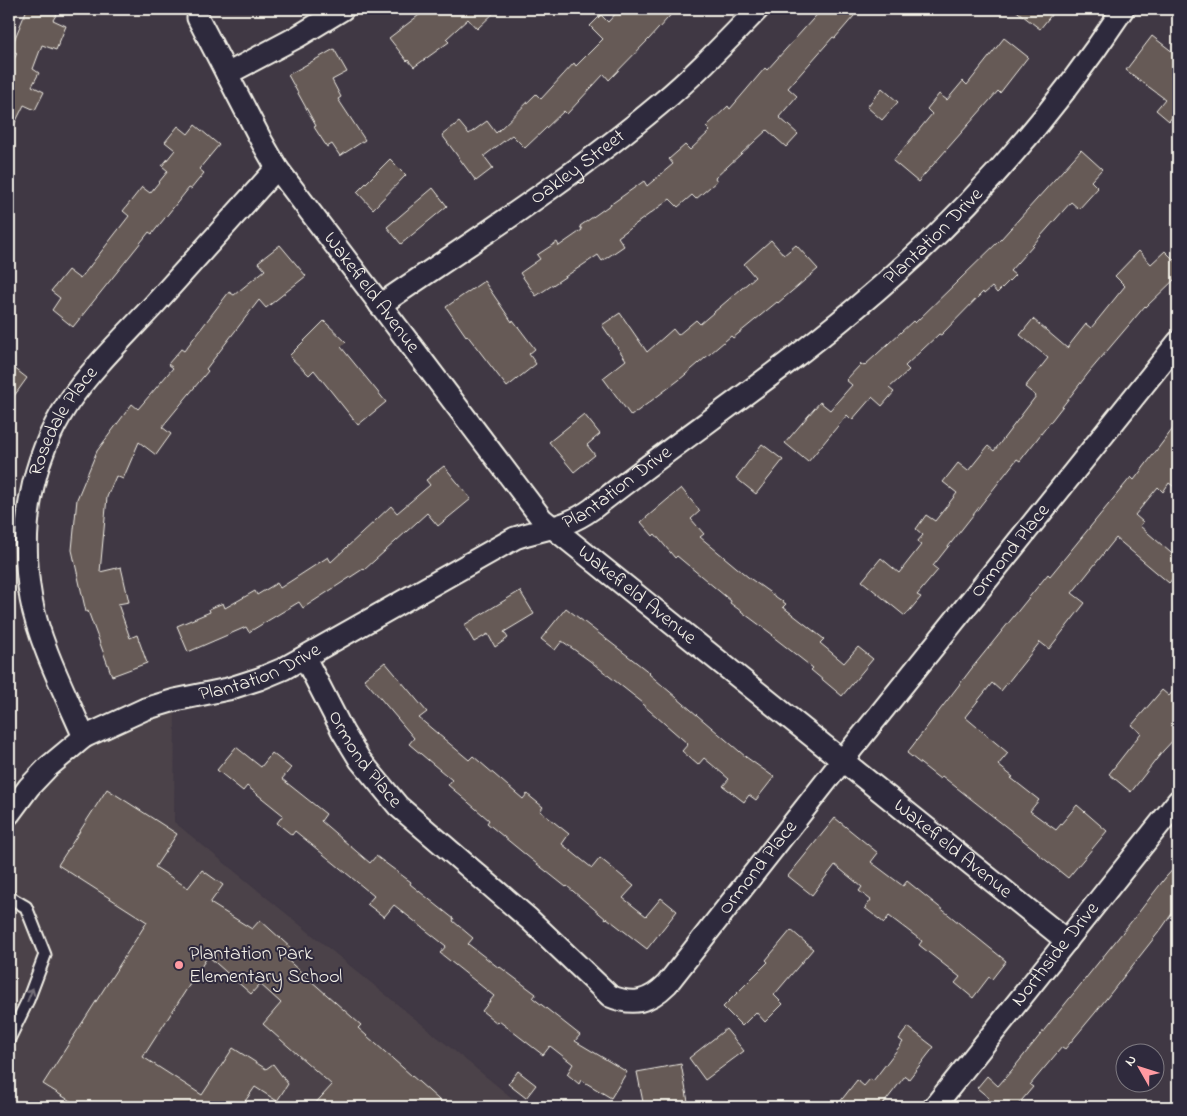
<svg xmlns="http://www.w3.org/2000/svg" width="1187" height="1116" viewBox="0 0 1187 1116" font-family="'Indie Flower',sans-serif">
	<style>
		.built { fill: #4b4249 }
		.building { fill: #665a56; stroke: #f4f1e8 }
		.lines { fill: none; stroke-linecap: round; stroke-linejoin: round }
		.lane-casing { stroke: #f4f1e8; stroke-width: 15 }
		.street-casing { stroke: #f4f1e8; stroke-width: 25 }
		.lane { stroke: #2f2a3d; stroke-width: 11 }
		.street { stroke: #2f2a3d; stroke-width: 21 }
		.oneway { stroke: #747079 }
		.poi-dot { fill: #ff9aa2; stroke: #2f2a3d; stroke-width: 2 }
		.labels { text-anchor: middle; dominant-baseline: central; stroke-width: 4; stroke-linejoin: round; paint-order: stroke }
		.street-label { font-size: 20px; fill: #f4f1e8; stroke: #2f2a3d }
		.poi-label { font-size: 20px; fill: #f4f1e8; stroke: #2f2a3d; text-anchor: start }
	</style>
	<rect width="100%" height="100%" fill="#403844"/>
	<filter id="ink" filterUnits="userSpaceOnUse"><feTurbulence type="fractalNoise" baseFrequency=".02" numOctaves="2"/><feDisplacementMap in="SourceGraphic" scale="10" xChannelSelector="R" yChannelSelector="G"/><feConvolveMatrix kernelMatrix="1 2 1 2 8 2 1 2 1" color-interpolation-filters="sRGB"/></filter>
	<g filter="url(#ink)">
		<path class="built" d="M175 700 174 822 523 1107H9V814L48 767Z"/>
		<path class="building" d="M27 9H60L53 20 66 26 56 50 42 45 33 69 39 73 32 86 44 92 35 110 24 105 9 135V70L17 53 10 50Z
			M427 9H498L477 29 468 19 446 39 449 42 414 67 408 60 407 61 389 38Z
			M620 9H676L649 39 609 80 604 74 567 114 564 111 525 148 512 135 484 156 493 168 476 181 442 135 459 122 469 134 487 121 496 133 536 94 541 99 574 63 576 66 603 39 590 26 601 15 608 22Z
			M822 9H860L835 38 833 37 788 88 797 96 779 117 798 134 786 147 767 130 715 178 717 181 696 199 692 195 678 207 670 199 618 237 624 246 602 261 598 255 536 296 520 273 540 259 537 255 557 242 559 246 582 230 580 226 644 181 647 186 673 164 669 159 685 145 690 150 710 131 706 127 728 106 730 109 765 68 767 70Z
			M1014 9H1056L1040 29Z
			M1152 36 1178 56V69L1171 78 1178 83V110L1169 121 1156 110 1165 99 1126 70Z
			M1004 38 1028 57 1000 93 998 91 918 182 893 161 932 114 927 109 939 94 947 100 963 81 967 85Z
			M334 49 347 72 332 80 341 97 338 99 365 140 340 156 332 144 327 147 314 127 316 126 288 75Z
			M882 88 898 102 882 120 867 107Z
			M195 125 219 145 199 169 204 173 191 189 189 188 152 234 149 232 73 327 52 310 60 298 51 291 68 270 80 279 129 216 123 211 142 187 150 193 168 171 162 166 175 150 165 142 178 126 188 134Z
			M1081 150 1102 169 1091 181 1098 188 1079 209 1071 202 1010 271 1015 275 997 293 992 287 984 294 983 292 941 335 939 334 905 366 909 370 889 388 894 392 882 406 872 397 852 420 847 415 808 462 785 443 820 402 830 410 852 385 846 380 861 364 864 366 913 321 915 323 1001 239Z
			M390 159 406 175 373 209 357 192Z
			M433 188 447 206 401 244 387 227Z
			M771 240 784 255 796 245 818 269 778 303 777 302 733 338 731 336 679 380 631 416 603 378 626 360 602 325 620 313 647 352 673 329 678 335 696 320 700 324 755 277 744 264Z
			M280 245 306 276 266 308 259 300 206 369 208 371 162 427 171 434 156 455 139 442 123 479 116 476 107 497 100 572 121 567 129 602 118 604 130 638 137 635 147 663 112 676 88 611 86 612 72 550 77 499 97 451 132 404 138 409 173 368 168 364 181 349 184 351 229 292 234 295 265 270 258 262Z
			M1139 251 1151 264 1165 251 1178 264V276L1146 307 1145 306 1090 371 1020 461 1017 459 933 566 938 570 917 595 921 597 905 616 862 581 881 558 899 573 921 545 917 542 923 535 916 529 926 515 935 521 957 493 943 482 958 463 968 471 988 446 994 451 1036 396 1025 387 1048 358 1020 335 1033 319 1067 348 1086 324 1091 328 1125 286 1115 276Z
			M484 281 512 322 513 320 535 349 529 354 536 364 507 387 467 335 466 336 446 307Z
			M324 321 346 342 341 347 386 402 358 425 314 370 309 375 289 356Z
			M9 364 27 378 9 403Z
			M584 414 600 434 587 445 595 455 574 472 549 442Z
			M1178 422V490L1169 483 1163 492 1158 487 1135 515 1143 522 1140 526 1178 559V572L1169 583 1116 538 1072 593 1085 603 1049 649 1040 642 1001 691 992 683 965 717 1008 753 998 765 1013 777 1011 778 1039 800 1030 811 1056 830 1077 805 1107 831 1068 878 1037 853 1038 852 942 776 940 779 907 753 972 668 1048 574 1050 576 1131 477 1134 480Z
			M762 444 783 460 756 494 736 478Z
			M444 466 471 499 438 526 427 513 364 570 363 569 303 608 299 602 249 632 246 627 188 652 177 626 210 612 209 609 223 603 225 608 255 591 257 595 277 583 280 588 328 557 331 562 391 506 397 513 430 485 426 480Z
			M681 488 700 511 691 519 704 534 700 537 748 577 786 604 783 607 824 639 820 643 844 663 858 647 873 659 842 696 811 670 813 668 772 636 773 635 730 603 731 601 677 556 675 558 655 534 653 536 641 522Z
			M520 591 534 614 504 632 508 638 495 647 488 634 474 642 464 625Z
			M566 608 650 673 649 674 746 757 774 777 756 800 749 795 744 802 723 786 729 779 704 758 698 765 682 751 688 744 642 704 643 703 590 661 562 641 555 650 541 639Z
			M385 662 427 712 419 718 469 760 473 756 523 799 527 794 543 807 540 811 569 834 562 844 592 868 600 858 634 886 623 898 646 916 661 898 677 911 647 949 607 918 606 919 567 886 566 887 532 860 487 823 489 820 448 785 452 780 409 744 414 738 364 679Z
			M1178 685V735L1163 751 1131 792 1109 774 1141 733 1132 725 1162 690 1169 696Z
			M236 747 261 767 272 753 291 768 282 779 326 814 321 821 370 863 376 856 411 882 410 884 454 919 453 921 473 938 468 944 499 968 500 967 536 994 533 998 580 1035 575 1041 627 1072 611 1098 581 1080 579 1084 567 1074 573 1064 550 1046 543 1055 499 1021 497 1023 482 1011 494 996 440 953 446 946 394 905 384 917 367 904 374 896 295 831 292 835 277 823 283 815 247 786 243 791 217 770Z
			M107 789 177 834 155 867 188 888 202 870 223 885 210 903 252 929 260 920 292 949 284 957 361 1025 358 1028 447 1107H312L332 1085 263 1024 281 1003 260 984 251 994 208 956 143 1057 202 1095 233 1048 266 1069 273 1064 288 1084 277 1101 255 1087 241 1107H80L43 1084 147 922 58 865Z
			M835 818 878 853 871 862 903 886 907 881 1006 961 992 979 989 977 973 998 955 983 960 977 919 945 922 941 889 916 884 923 865 908 871 900 859 891 862 887 835 865 812 895 788 876Z
			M1178 864V905L1162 928 1095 1013 1065 1049 1062 1047 1030 1085 1033 1087 1016 1107H982L989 1098 977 1088 987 1076 998 1086 1012 1070 1139 912 1166 877Z
			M791 930 813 949 774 995 783 1004 765 1022 756 1012 742 1026 723 1007 768 962 766 960Z
			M908 1027 934 1047 909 1079 905 1076 881 1107H836L857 1080 864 1086 870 1079 873 1081 903 1042 899 1039Z
			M726 1029 744 1051 705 1080 689 1058Z
			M681 1064 689 1107H644L637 1072Z
			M518 1071 536 1085 526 1098 508 1084Z"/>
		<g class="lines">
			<g class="lane-casing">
				<path id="lane" d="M9 897 26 907 45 955 28 1000 9 1039"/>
			</g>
			<g class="street-casing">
				<g id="street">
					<path id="s1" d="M198 18 262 142 277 168 542 519 1067 941"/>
					<path d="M227 74 297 37 343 9"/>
					<path id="s2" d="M380 305C475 240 572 178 660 104 695 75 726 42 758 9"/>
					<path id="s3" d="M305 658 343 732 360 760 398 806 529 919 610 996C633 1006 649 1002 667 984L842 761 1178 342"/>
					<path id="s4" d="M84 737C66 695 39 643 31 599 19 531 30 461 68 403 91 369 125 336 153 306 194 260 236 214 277 168"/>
					<path id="s5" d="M9 814 29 787 48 767 84 737 145 709 175 700 228 689 259 679 283 669 515 538C544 528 566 528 592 509 679 440 772 379 857 307 960 221 1049 121 1123 9"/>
					<path id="s6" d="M934 1107 1178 801"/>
				</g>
			</g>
			<use href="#lane" class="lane"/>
			<use href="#street" class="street"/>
		</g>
		<defs><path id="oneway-shaft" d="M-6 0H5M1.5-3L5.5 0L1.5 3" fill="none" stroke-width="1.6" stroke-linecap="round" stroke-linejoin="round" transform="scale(1.25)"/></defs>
		<use class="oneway" href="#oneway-shaft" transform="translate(30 995) rotate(-68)"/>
	</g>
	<circle class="poi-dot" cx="179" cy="965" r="5"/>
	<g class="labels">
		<g class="street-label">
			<text stroke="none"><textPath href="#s2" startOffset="241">Oakley Street</textPath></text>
			<text stroke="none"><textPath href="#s5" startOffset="1106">Plantation Drive</textPath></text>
			<text stroke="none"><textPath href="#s1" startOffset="326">Wakefield Avenue</textPath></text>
			<text stroke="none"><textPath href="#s4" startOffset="334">Rosedale Place</textPath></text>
			<text stroke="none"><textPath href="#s5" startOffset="701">Plantation Drive</textPath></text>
			<text stroke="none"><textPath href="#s3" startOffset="1076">Ormond Place</textPath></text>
			<text stroke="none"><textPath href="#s1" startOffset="731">Wakefield Avenue</textPath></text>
			<text stroke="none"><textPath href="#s5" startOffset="296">Plantation Drive</textPath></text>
			<text stroke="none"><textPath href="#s3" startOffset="118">Ormond Place</textPath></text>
			<text stroke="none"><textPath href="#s1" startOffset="1136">Wakefield Avenue</textPath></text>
			<text stroke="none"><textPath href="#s3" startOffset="671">Ormond Place</textPath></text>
			<text stroke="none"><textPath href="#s6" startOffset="195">Northside Drive</textPath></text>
		</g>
		<g class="poi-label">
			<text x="189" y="954">Plantation Park<tspan x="189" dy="23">Elementary School</tspan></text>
		</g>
	</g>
	<rect width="1187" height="1116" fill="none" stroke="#2f2a3d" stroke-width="30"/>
	<rect x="15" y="15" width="1157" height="1086" fill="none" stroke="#f4f1e8" stroke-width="2" filter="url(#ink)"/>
	<g transform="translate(1140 1068) rotate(309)"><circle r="24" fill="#2f2a3d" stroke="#7e7a81"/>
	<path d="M0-4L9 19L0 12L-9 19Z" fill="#ff9aa2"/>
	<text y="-8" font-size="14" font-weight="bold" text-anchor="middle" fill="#f4f1e8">N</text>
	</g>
</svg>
